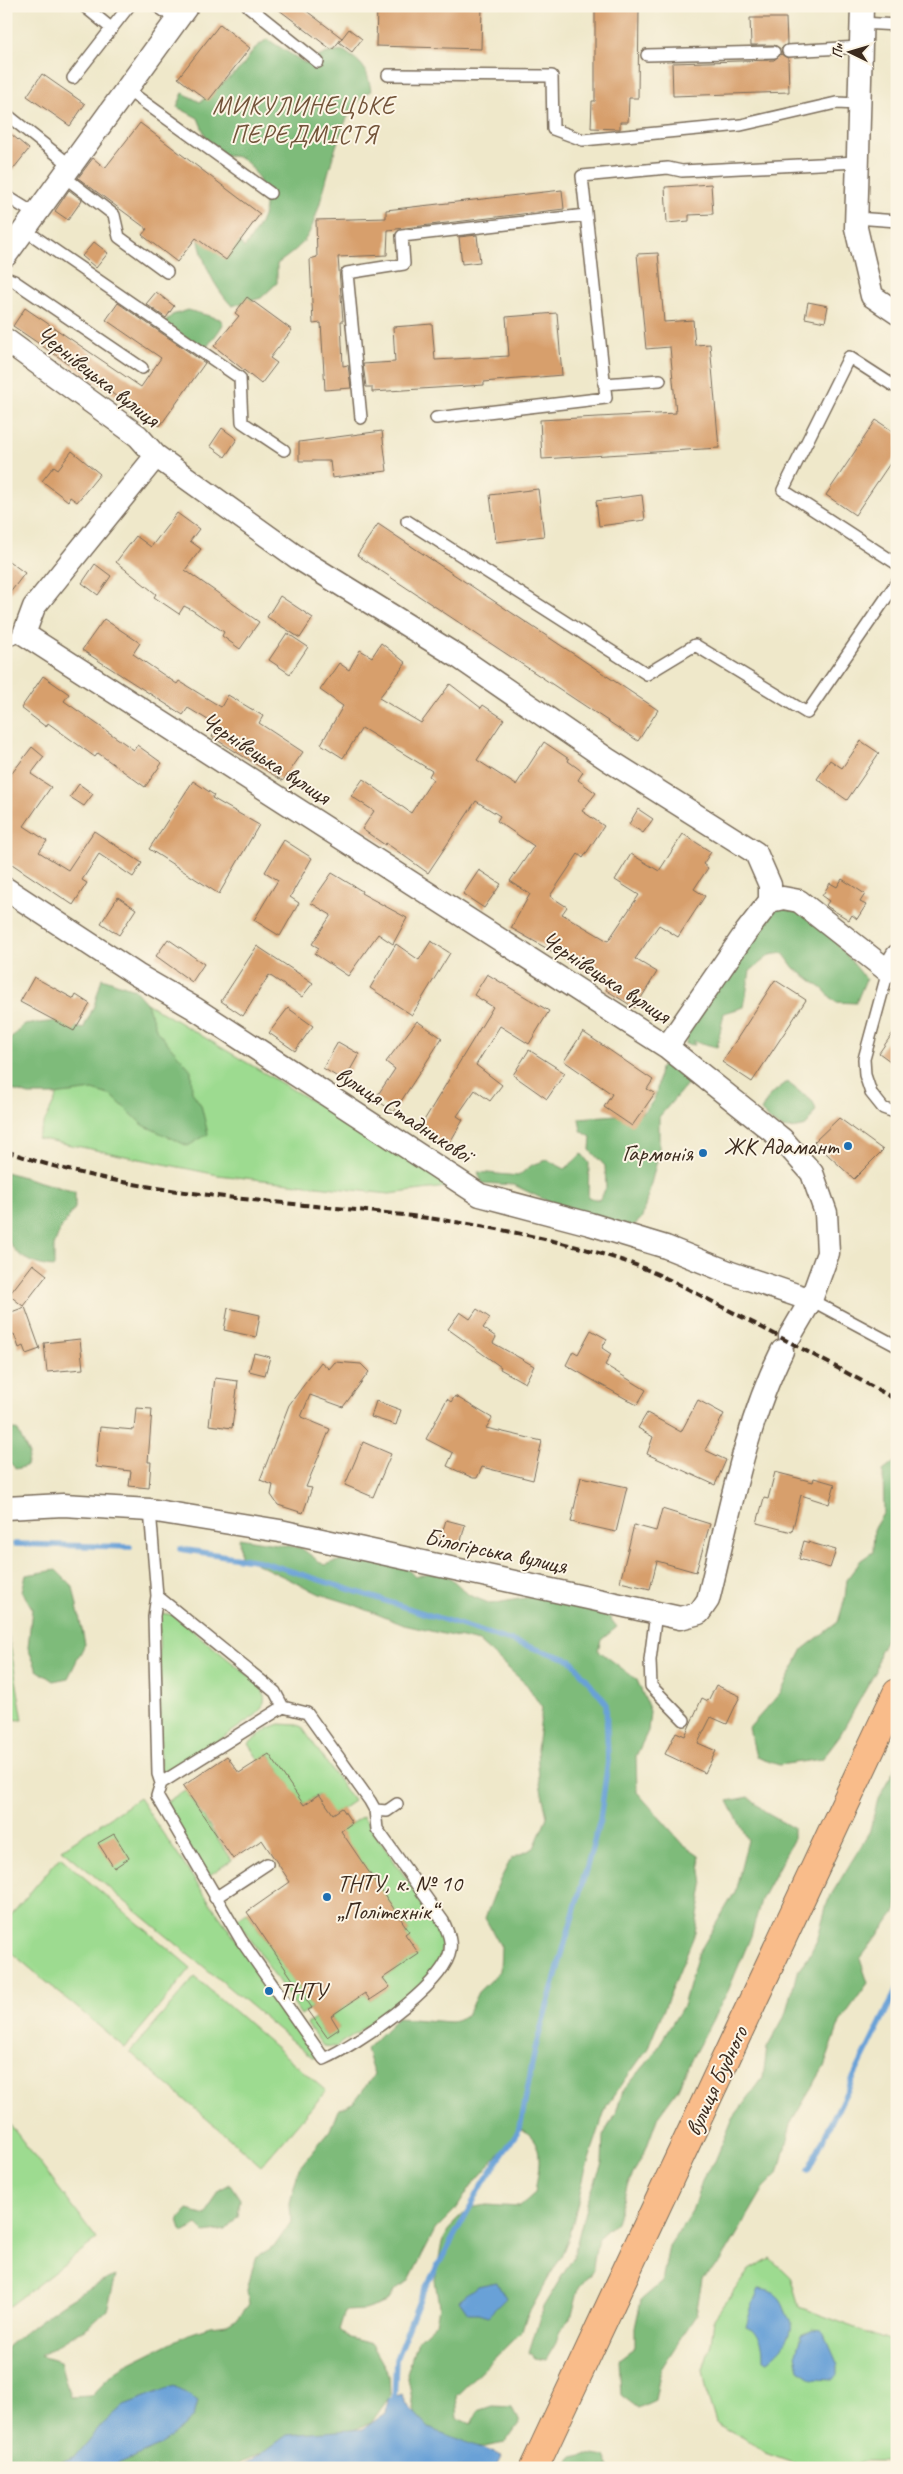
<svg xmlns="http://www.w3.org/2000/svg" width="903" height="2474" viewBox="0 0 903 2474" font-family="Caveat,sans-serif">
	<style>
		.green { fill: #9ddb90; stroke: #6c8257 }
		.forest { fill: #7ebb7a; stroke: #5c724c }
		.water { fill: #69a1d7; stroke: #52667a }
		.lines { fill: none; stroke-linecap: round; stroke-linejoin: round }
		.stream { stroke: #69a1d7; stroke-width: 5.5 }
		.building { fill: #d79f6c }
		.lane-casing { stroke: #7a6c5a; stroke-width: 14 }
		.street-casing { stroke: #7a6c5a; stroke-width: 25 }
		.highway-casing { stroke: #7a6c5a; stroke-width: 30 }
		.lane { stroke: #fff; stroke-width: 11 }
		.street { stroke: #fff; stroke-width: 22 }
		.highway { stroke: #f9bc8a; stroke-width: 28 }
		.rail { stroke: #3b2a1e; stroke-width: 4; stroke-dasharray: 8 4; stroke-linecap: butt }
		.poi-dot { fill: #1f6fb2; stroke: #fcf5e5; stroke-width: 2 }
		.labels { text-anchor: middle; dominant-baseline: central; stroke-width: 4; stroke-linejoin: round; paint-order: stroke }
		.street-label { font-size: 24px; fill: #3b2a1e; stroke: #fcf5e5 }
		.poi-label { font-size: 24px; fill: #3b2a1e; stroke: #fcf5e5; text-anchor: end }
		.neighbourhood-label { font-size: 25px; letter-spacing: 1px; fill: #725339; stroke: #fcf5e5 }
	</style>
	<rect width="100%" height="100%" fill="#fcf5e5"/>
	<filter id="ink" filterUnits="userSpaceOnUse"><feTurbulence type="fractalNoise" baseFrequency=".02" numOctaves="2"/><feDisplacementMap in="SourceGraphic" scale="10" xChannelSelector="R" yChannelSelector="G"/><feConvolveMatrix kernelMatrix="1 2 1 2 8 2 1 2 1" color-interpolation-filters="sRGB"/></filter>
	<filter id="wash" filterUnits="userSpaceOnUse"><feTurbulence type="fractalNoise" baseFrequency=".0096" numOctaves="4" result="noise"/><feDisplacementMap in="SourceGraphic" scale="20" xChannelSelector="R" yChannelSelector="G"/><feGaussianBlur stdDeviation="1.12" result="paint"/><feColorMatrix in="noise" values="0 0 0 0 0 0 0 0 0 0 0 0 0 0 0 0 0 1.4 0 .05"/><feComposite in="paint" operator="in"/></filter>
	<g filter="url(#wash)">
		<rect width="100%" height="100%" fill="#efe8ca"/>
		<path class="green" d="M111 982 455 1186 389 1194 218 1175 37 1138Z
			M6 1613 7 1627 23 1720 6 1719Z
			M161 1613 173 1615 259 1684C267 1696 266 1704 256 1715L178 1769 173 1771H160L159 1617Z
			M280 1724 297 1725 302 1727 353 1801 325 1820 318 1794 303 1805 269 1754 259 1760 248 1744 269 1728Z
			M185 1790 232 1860 208 1876 162 1805Z
			M139 1798 215 1910 319 2057 312 2058C230 1987 145 1919 62 1849Z
			M363 1816 432 1916 442 1937 440 1960 435 1971 418 1987 374 2020 336 2047 323 2046 307 2024 315 2019 327 2037 339 2028 331 2016 365 1993 370 2000 389 1987 383 1978 418 1954 405 1934 409 1931 334 1835Z
			M60 1857 191 1968 125 2048 6 1948V1921Z
			M247 1912 312 2007 301 2015 237 1919Z
			M195 1977 326 2091 261 2166 130 2052Z
			M6 2119 97 2239 6 2309Z
			M770 2258 790 2277 799 2307 897 2343V2461H864L850 2468H807L765 2453 745 2438 716 2423 708 2397 703 2370 711 2344 714 2319 749 2270Z"/>
		<path class="forest" d="M267 39 305 63 327 53 344 51C363 64 367 67 371 91 335 107 327 200 308 235 301 247 288 256 277 264V283L261 298 232 306C213 286 203 263 198 237L233 231 244 248C252 238 264 220 265 207 265 190 256 167 242 159 236 155 225 156 219 156L207 140 198 118 177 107 183 93 200 102 241 68 254 49Z
			M188 310 220 319 223 324C218 334 212 339 207 347 187 345 173 343 161 327L172 315Z
			M772 907 804 913 835 941 866 979 856 1003 835 1002 823 989 794 968 783 953 770 955 750 971 744 1007 724 1013 717 1047 693 1041 695 1045 686 1044 687 1026Z
			M102 978 134 989 147 1004 157 1031 191 1070 192 1092 201 1105 208 1134 188 1146 143 1125 112 1096 93 1090 54 1095H29L6 1088V1044L23 1025 57 1021 83 1029 94 1006Z
			M663 1065 681 1068 688 1078V1083L659 1117V1153L642 1218 630 1229 582 1218 514 1185 482 1183 478 1172 518 1176 532 1165 547 1160 565 1169 582 1154 589 1163 588 1197 599 1200 606 1188 605 1166 590 1150 591 1137 581 1131 579 1118 616 1115 636 1117C659 1101 656 1094 660 1068Z
			M787 1082 813 1102 816 1110 806 1126C781 1132 778 1129 761 1111L770 1095Z
			M6 1172 75 1192V1208L60 1230 54 1246V1267C35 1266 15 1257 7 1238 3 1229 6 1185 6 1172Z
			M6 1426 18 1431 29 1455 26 1466 16 1469 6 1459Z
			M897 1460V1619L879 1652 876 1671 863 1694 840 1735 822 1759 779 1765 756 1757 749 1728 781 1692 803 1649 838 1622 845 1598 847 1579 861 1560 873 1552 874 1528 884 1512 883 1471Z
			M239 1538 301 1548 324 1565C350 1556 373 1558 400 1561L415 1577 428 1573 446 1574 469 1595 491 1604 536 1596 560 1600 577 1608 595 1609 607 1614 617 1627 601 1640 598 1650 637 1680 650 1711 648 1731 636 1756 637 1792 683 1844 699 1855 703 1886 695 1933 648 2048 607 2105 585 2172 570 2235 561 2256 526 2318 522 2331 456 2396 458 2418 471 2424 478 2411 493 2406 512 2407 519 2423 505 2443 484 2447H468L430 2433 416 2418 407 2373 417 2341 436 2323 439 2307 435 2280 442 2242 454 2222 469 2208 486 2205 519 2207 535 2193C538 2168 547 2144 522 2129L471 2186 457 2208 435 2230 409 2281 395 2289 388 2302 364 2310 345 2311 339 2330 349 2338 372 2344 389 2374 390 2396 371 2423 342 2434 287 2443 241 2462 234 2468H6V2348C38 2320 76 2291 116 2276L107 2310 91 2325 40 2356 60 2362 70 2397 90 2396 116 2370 192 2332 210 2326 227 2324 239 2317 249 2304 247 2291 255 2258 274 2247 291 2222 290 2203 299 2168 330 2130 338 2110 354 2102 374 2075 366 2049 397 2018 451 2022 467 2015 478 1992 500 1971 501 1947 485 1918 499 1882 511 1859 534 1848 547 1817 539 1779 537 1749 542 1708 527 1685 479 1642 404 1625 352 1604 320 1594 240 1556Z
			M56 1570 73 1587 85 1644 68 1678 53 1681 37 1670 28 1648 32 1608 22 1591 26 1575Z
			M897 1765V1910L860 1959 868 1983 840 2022 824 2067 792 2121 778 2174 764 2188 720 2263 702 2279 696 2315 661 2369 655 2400 638 2408 621 2395 619 2359 635 2347V2328L641 2300 662 2282 669 2246 692 2211 703 2178 715 2161 733 2118 763 2078 767 2048 787 2012 797 1972 808 1958 817 1940 828 1900 869 1833 878 1799Z
			M748 1797 768 1814 793 1828V1840L761 1900 751 1936 728 1991 692 2058 677 2090 658 2116 646 2149 627 2186 616 2222 598 2238 592 2272 579 2287 571 2319 560 2330 556 2343 546 2360 534 2358 529 2352 543 2307 573 2258 587 2203 602 2163 603 2136 616 2112 623 2091 651 2058 683 2006 698 1954 735 1892 748 1840 728 1801Z
			M230 2184 240 2199 238 2217 226 2230 205 2233 197 2225 182 2233 178 2221 188 2210 206 2215 219 2190Z
			M586 2454 605 2457 610 2468H563L572 2457Z"/>
		<path class="water" d="M497 2282 506 2298 488 2316 478 2313H468L459 2300 477 2286Z
			M759 2289C775 2291 782 2297 786 2312 787 2316 790 2319 791 2323 794 2338 777 2353 767 2361L763 2360C763 2344 762 2334 746 2327L752 2305Z
			M813 2329 822 2330 837 2364V2375L833 2380 813 2379 799 2370 796 2354 801 2335Z
			M174 2386 198 2401 194 2417 159 2446 108 2468H46L76 2456 102 2425 124 2405Z
			M402 2394 410 2408 429 2428 502 2456 496 2468H237L254 2459 287 2435 363 2429 386 2413 388 2399Z"/>
		<g class="lines">
			<path class="stream" d="M15 1544 130 1547
				M180 1549 260 1561 571 1660 606 1703 608 1761 600 1820 535 2049 520 2128 484 2182 421 2296 396 2359 394 2403
				M808 2170 897 1989"/>
		</g>
		<g id="blocks">
			<path class="building" d="M274 6H300L342 38 332 50Z
				M377 6H482L481 49 376 46Z
				M595 6H639L638 98H629L628 122H620V129L591 128 592 101H595Z
				M750 18H786L787 44 781 49 774 45H751Z
				M220 24 250 48 208 101 178 78Z
				M349 29 362 39 352 52 339 42Z
				M781 54 788 58 789 92 673 96 672 63 774 60Z
				M42 74 85 104 70 126 27 96Z
				M140 123 260 214 226 260 196 238 177 262 142 235 147 229 78 178 93 158 105 168Z
				M6 130 29 149 6 178Z
				M711 184 713 214 689 215V221L667 223 665 187Z
				M69 190 82 200 68 220 55 211Z
				M562 190 564 209 388 230 387 255 338 257 343 321H341L343 366 348 365 351 388 325 390 321 323 313 324 310 259 317 257 316 220 386 218V210Z
				M477 235 480 262 462 264 459 237Z
				M94 242 108 253 96 268 82 256Z
				M658 253 664 322 693 320 695 345 710 344 719 448 542 459 540 420 676 413 670 347 646 349 637 254Z
				M156 292 174 306 166 318 146 304Z
				M247 297 292 330 270 358 277 363 261 384 214 346 239 316 235 313Z
				M808 302 828 306 825 322 805 318Z
				M118 303 205 363 160 426 13 326 25 308 141 387 161 358 106 320Z
				M557 313 562 375 484 382V385L372 392V387H366L363 364 395 362 393 327 432 324 435 360 509 356 506 317Z
				M876 420 897 434V453L855 515 826 495Z
				M222 428 237 439 225 457 210 446Z
				M382 431 387 471 332 478 330 461H299V442Z
				M72 451 100 474 77 502 70 497 68 501 42 481 54 466 58 469Z
				M538 489 544 536 496 542 490 495Z
				M642 495 645 520 599 526 596 501Z
				M177 513 199 529 190 541 201 549 185 570 259 622 240 649 222 636 224 632 192 610 184 606 179 614 154 597 156 594 116 562 136 536 151 547Z
				M378 524 658 710 638 741 357 555Z
				M6 559 25 573 6 598Z
				M95 564 111 576 98 595 82 583Z
				M280 596 313 618 300 638 267 617Z
				M104 619 140 643 133 654 177 684 179 681 221 707 228 695 263 716 259 723 303 752 283 781 212 737 218 726 188 708 183 715 82 650Z
				M287 633 308 647 290 674 269 660Z
				M381 643 406 663 379 698 421 723 450 684 481 708 483 705 504 719 477 760 516 785 544 742 569 759 568 761 583 772 578 780 596 793 582 811 604 826 583 858 578 854 550 896 567 907 562 914 608 941 639 895 615 880 631 854 659 871 683 834 711 852 703 864 708 868 694 889 705 896 678 937 659 925 635 959 657 972 635 1008 606 990 609 984 511 928 530 894 510 881 534 846 497 821 500 816 476 801 428 873 386 843 385 845 362 829 374 811 351 796 363 779 411 813 433 779 429 776 432 771 362 728 343 758 321 744 343 706 320 690 339 663 349 670 360 650 372 657Z
				M43 676 69 694 64 701 134 750 137 745 162 763 145 787 98 753 95 757 48 723 46 727 21 708Z
				M861 741 879 753 847 800 817 779 830 760 842 768Z
				M32 747 44 757 31 774 51 787 24 826 47 841 39 852 68 870 94 831 142 863 133 877 99 854 82 880 87 883 73 905 6 860V781Z
				M193 781 214 795 212 798 259 825 219 894 149 849Z
				M79 784 93 794 84 806 70 797Z
				M638 809 653 819 643 833 629 824Z
				M284 840 312 858 290 897 299 903 280 936 254 920 278 880 265 872Z
				M479 870 501 884 484 908 463 894Z
				M332 873 362 891 361 893 407 918 393 944 378 934 348 976 315 954 319 948 312 944 331 915 311 903Z
				M842 879 865 894 860 902 866 905 857 919 852 915 849 920 828 907 826 905 829 901 822 896 830 883 837 887Z
				M118 897 136 909 119 935 101 923Z
				M168 939 204 964 192 982 156 956Z
				M431 941 450 953 412 1015 370 988 396 944 419 960Z
				M257 946 313 983 302 997 269 975 243 1016 221 1001Z
				M487 974 549 1011 529 1044 500 1026 476 1065 502 1085 490 1101 475 1090 457 1116 463 1120 446 1149 417 1132 493 1007 474 995Z
				M34 977 74 999 76 995 90 1004 74 1031 20 1002Z
				M775 980 806 1000 752 1082 722 1062Z
				M288 1008 313 1026 295 1051 269 1033Z
				M417 1021 442 1038 394 1112 375 1099 395 1069 386 1062Z
				M897 1027V1066L879 1053Z
				M583 1032 653 1080 647 1089 655 1093 632 1126 604 1107 612 1094 564 1061Z
				M338 1042 359 1054 344 1081 323 1068Z
				M529 1050 565 1073 547 1099 513 1075Z
				M839 1118 883 1150 854 1179 814 1142Z
				M33 1264 47 1275 23 1306 9 1295Z
				M25 1307 40 1349 26 1354 23 1346 19 1348 14 1334 6 1337V1314Z
				M228 1308 260 1315 256 1337 224 1330Z
				M477 1309 490 1318 483 1328 496 1337 493 1343 534 1366 525 1383 500 1369 501 1367 448 1329 460 1312 470 1319Z
				M591 1330 607 1339 602 1348 611 1354 605 1365 646 1390 637 1405 566 1365 573 1351 578 1354Z
				M80 1339 83 1369 47 1372 44 1343Z
				M254 1353 270 1357 265 1375 249 1371Z
				M321 1362 329 1369 335 1362 361 1364 369 1372 343 1407 310 1395 301 1417 330 1429 306 1487 312 1488 303 1513 278 1505 271 1495 273 1485 260 1480 289 1405Z
				M215 1378 238 1381 232 1428 209 1425Z
				M455 1396 492 1418 486 1428 542 1441 533 1480 482 1467 477 1478H473L447 1466 453 1453 426 1439 447 1399 451 1402Z
				M698 1400 724 1414 705 1450 726 1460 715 1485 647 1454 653 1437 638 1428 647 1413 681 1432Z
				M376 1401 401 1410 396 1425 371 1417Z
				M136 1408 152 1409 148 1462H151L149 1488 129 1486 131 1471 96 1467 100 1427 134 1430Z
				M363 1442 391 1454 373 1497 345 1485Z
				M775 1472 813 1482 814 1478 835 1484 829 1504 801 1495 792 1532 757 1523 764 1498 768 1499Z
				M581 1477 627 1487 616 1532 571 1522Z
				M662 1509 710 1524 696 1572 657 1561 650 1589 620 1582 634 1525 656 1531Z
				M446 1520 465 1525 459 1549 439 1543Z
				M804 1541 836 1550 830 1568 799 1559Z
				M716 1685 740 1696 727 1724 711 1717 698 1743 716 1751 705 1773 665 1754 676 1732 685 1736 702 1698 708 1701Z
				M269 1754 304 1805 319 1794 333 1814 342 1808 352 1823 341 1831 409 1931 405 1934 419 1954 383 1978 390 1987 370 2000 365 1993 331 2016 339 2029 327 2037 308 2010 312 2008 247 1912 290 1882 262 1840 233 1859 183 1786 227 1756 239 1773Z
				M114 1834 129 1858 114 1868 98 1843Z"/>
		</g>
	</g>
	<g filter="url(#ink)">
		<use href="#blocks" fill-opacity="0" stroke="#7a6c5a" stroke-width="1"/>
		<g class="lines">
			<g class="lane-casing">
				<path id="lane" d="M84 6 112 29
					M157 6 177 20
					M248 6 318 62
					M861 23 897 25
					M788 51 860 47
					M647 55 774 52
					M388 75 552 76 553 129 583 140 741 125 836 103 859 104
					M73 78 129 6
					M126 89 270 193
					M6 114 70 165
					M62 175 114 215 119 237 167 272
					M6 196 35 214
					M856 218 897 221
					M25 230 240 378 242 422 284 450
					M6 278 14 281 142 368
					M604 384 660 380
					M897 388 849 357 783 490 897 564
					M361 418 347 273 404 264 402 236 586 215
					M436 418 606 398 582 176 668 168 682 171 857 162
					M407 521 647 674 695 645 807 713 897 582
					M6 641 24 634
					M888 971 864 1059 865 1075 871 1093 883 1108 897 1113
					M811 1300 897 1346
					M150 1510 157 1596 275 1692 283 1707 307 1713 370 1801 375 1810 377 1829 443 1921C448 1932 453 1943 449 1955 438 1989 357 2044 324 2059L241 1940 157 1796 161 1783 283 1707
					M157 1596 154 1616 158 1774 161 1783
					M656 1613 650 1660 651 1686 684 1720
					M375 1810 387 1811 397 1804
					M215 1898 267 1864"/>
			</g>
			<g class="street-casing">
				<path id="street" d="M862 6 856 228 872 296 897 313
					M6 255 187 6
					M6 340 138 436 156 456
					M6 889 137 975 194 1008 480 1195 590 1224 666 1247 731 1273 811 1300
					M667 1047 24 634 34 607 156 456 298 558 457 656 607 759 756 853 770 885V901
					M790 1336 811 1300 828 1253 826 1213 812 1173 782 1139 667 1047 746 932 770 901 783 898 799 901 888 971 897 956
					M6 1508 63 1505 150 1510 280 1531 680 1618 699 1613 708 1600C729 1516 744 1428 782 1351"/>
			</g>
			<g class="highway-casing">
				<path id="highway" d="M534 2468 897 1693"/>
			</g>
			<use href="#lane" class="lane"/>
			<use href="#street" class="street"/>
			<use href="#highway" class="highway"/>
			<path class="rail" d="M6 1151C165 1208 338 1198 502 1230 548 1239 595 1250 638 1266 673 1280 707 1299 740 1316 792 1343 845 1372 897 1400"/>
		</g>
	</g>
	<g class="poi-dot">
		<circle cx="848" cy="1146" r="5"/>
		<circle cx="703" cy="1153" r="5"/>
		<circle cx="327" cy="1897" r="5"/>
		<circle cx="269" cy="1991" r="5"/>
	</g>
	<g class="labels">
		<g class="street-label">
			<text transform="translate(98 376) rotate(38)">Чернівецька вулиця</text>
			<text transform="translate(266 758) rotate(33)">Чернівецька вулиця</text>
			<text transform="translate(606 977) rotate(33)">Чернівецька вулиця</text>
			<text transform="translate(404 1114) rotate(33)">вулиця Стадникової</text>
			<text transform="translate(496 1551) rotate(12)">Білогірська вулиця</text>
			<text transform="translate(716 2081) rotate(-65)">вулиця Будного</text>
		</g>
		<g class="poi-label">
			<text x="838" y="1146">ЖК Адамант</text>
			<text x="693" y="1153">Гармонія</text>
			<text x="337" y="1883" text-anchor="start">ТНТУ, к. № 10<tspan x="337" dy="28">„Політехнік“</tspan></text>
			<text x="279" y="1991" text-anchor="start">ТНТУ</text>
		</g>
		<g class="neighbourhood-label">
			<text x="304" y="106">МИКУЛИНЕЦЬКЕ<tspan x="304" dy="29">ПЕРЕДМІСТЯ</tspan></text>
		</g>
	</g>
	<rect width="903" height="2474" fill="none" stroke="#fcf5e5" stroke-width="25"/>
	<g transform="translate(850 52) rotate(275)" stroke="#fcf5e5" stroke-width="4" paint-order="stroke">
	<path d="M0-4L9 19L0 12L-9 19Z" fill="#3b2a1e"/>
	<text y="-8" font-size="14" font-weight="bold" text-anchor="middle" fill="#3b2a1e">Пн</text>
	</g>
</svg>
